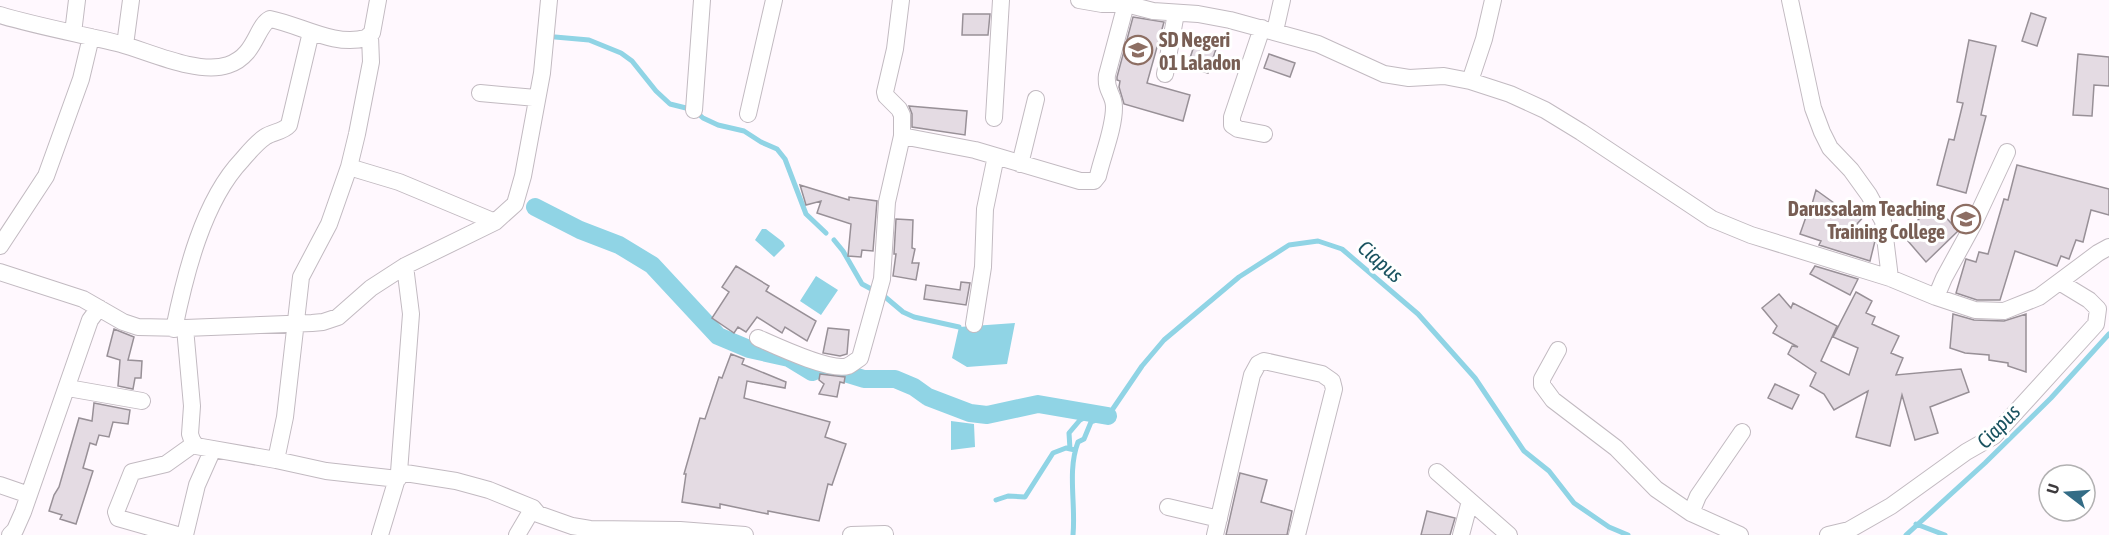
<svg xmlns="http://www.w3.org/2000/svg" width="2109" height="535" viewBox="0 0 2109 535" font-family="'Asap Condensed',sans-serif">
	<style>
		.water { fill: #90d4e5 }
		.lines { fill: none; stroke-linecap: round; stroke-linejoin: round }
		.stream { stroke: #90d4e5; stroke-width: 5 }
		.canal { stroke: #90d4e5; stroke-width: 18 }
		.building { fill: #e4dbe3; stroke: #989097; stroke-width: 1.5 }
		.minor-casing { stroke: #c2bac1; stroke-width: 18 }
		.minor { stroke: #fff; stroke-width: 16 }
		.labels { text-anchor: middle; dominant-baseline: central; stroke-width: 6; stroke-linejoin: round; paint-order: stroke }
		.education-label { font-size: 20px; font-weight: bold; fill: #785e54; stroke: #fff; text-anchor: start }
		.water-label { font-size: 21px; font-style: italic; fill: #1a5360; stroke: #fff }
	</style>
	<rect width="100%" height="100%" fill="#fff8fe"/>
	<path class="water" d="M762 229H766L783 242 785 246 774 257 755 240Z
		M816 276 838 290 821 315 800 301Z
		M1015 323 1007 364 967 367 952 358 959 327Z
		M951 421 974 424 975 447 951 450Z"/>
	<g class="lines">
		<path class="stream" d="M555 37 589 40 621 53 632 61 656 91 670 104 694 110 703 118 718 125 744 131 761 142 777 149 785 159 806 214 826 233
			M834 240 843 251 862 284 875 291
			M884 296 903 312 914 317 959 327
			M1070 449 1069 433 1080 420 1091 414
			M996 500 1008 496 1025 497 1053 453 1066 448 1075 450
			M1916 524 1945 535
			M1073 535C1076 504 1067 471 1078 442L1084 439 1091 422 1108 416 1142 366 1164 340 1239 277 1289 245 1318 241 1342 249 1418 314 1475 378 1524 451 1549 471 1574 503 1609 527 1628 535
			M1906 535 1985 463 2051 398 2109 334"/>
		<path class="canal" d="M535 207 580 230 619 245 652 265 718 336 749 349 789 358 812 372 825 367 864 379H895L914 387 928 397 970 413 987 415 1038 404 1108 416"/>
	</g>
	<path class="building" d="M2031 13 2046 18 2037 46 2022 41Z
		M963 14H990L988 35H962Z
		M1133 17 1164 22 1147 83 1190 95 1183 121 1124 104 1119 87 1120 81 1117 80V77Z
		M1969 40 1996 46 1981 115 1986 116 1966 193 1937 185 1949 139 1954 140 1963 103 1957 102Z
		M1195 43 1216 49 1208 73 1187 67Z
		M1269 54 1295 63 1290 77 1264 68Z
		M2078 54 2109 57V86L2094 85 2092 116 2073 115Z
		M909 106 967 111 965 135 912 127V114Z
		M2017 165 2109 189V215L2091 210 2083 242 2076 240 2069 259 2061 256 2057 266 2015 251 2000 300H1977L1956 293 1966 259 1976 262 1979 252 1988 254 2004 199 2008 200Z
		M800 185 849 200V197L877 201 873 251 862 250 861 257 848 256 851 224 817 213 821 201 806 205Z
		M1816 190 1848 213 1855 206 1865 215 1849 233 1875 241 1870 261 1819 245 1821 241 1800 234 1807 214 1809 215Z
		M1935 205 1958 231 1926 262 1902 234Z
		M896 219 913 220 912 248 915 249 912 263H919L916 280 893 276 896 254H894Z
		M736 266 769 286 766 291 816 321 807 341 785 327 782 333 757 317 746 332 738 327 734 333 712 318 729 292 722 287Z
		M1815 266 1858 279 1850 295 1810 274Z
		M961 282 970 283 966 305 924 299 926 285 960 290Z
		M1856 292 1872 301 1866 313 1875 317 1872 324 1899 336 1891 353 1903 358 1896 375 1961 369 1969 392 1930 407 1938 433 1915 440 1902 395 1890 446 1856 437 1868 391 1834 410 1824 394 1810 386 1816 373 1788 354 1792 346 1798 347 1773 333 1777 326 1762 308 1779 294 1791 308 1793 303 1837 326 1821 361 1849 375 1858 348 1833 337Z
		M1953 314 1974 320 2004 321 2026 314V372L2008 366V363L1989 360V355L1965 353 1950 348Z
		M828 328 849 330 847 354 840 356 823 353Z
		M114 329 134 337 128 360 142 361 141 378H135L133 389 118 386 120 360 107 356Z
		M731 354 744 359 742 364 786 382 785 388 747 381 744 398 830 422 825 437 846 444 832 485 828 484 819 521 768 511V514L720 504V508L682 502 686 474H684L700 418 705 419 719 377 722 378Z
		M820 374 845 377 844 383 840 382 837 397 819 394 824 384 819 380Z
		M1775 384 1799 395 1792 409 1768 398Z
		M94 403 130 410 128 424 113 422 109 437 99 435 96 445 90 443 83 468 93 471 76 524 60 519 62 515 49 511 54 495 59 487 79 418 92 421Z
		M1240 473 1267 480 1261 502 1292 511 1287 535H1226Z
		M1427 511 1455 518 1450 535H1421Z"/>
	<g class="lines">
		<g class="minor-casing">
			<path id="minor" d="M1079 0 1102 4H1126L1153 11 1198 14 1230 20 1318 44 1384 74 1409 78 1444 76 1470 81 1510 94 1545 110 1581 132 1712 219 1751 235 1890 278 1936 297 1975 310 2004 311 2039 297 2098 253 2109 247
				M1790 0 1813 108 1822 132 1830 148 1851 170 1869 195 1883 221 1890 278
				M0 15C40 27 81 34 121 44 150 52 198 75 228 65 256 56 256 26 270 19 301 25 334 47 366 38L372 33 378 0
				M1262 28 1232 117V125L1238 129 1264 134
				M1275 31 1282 0
				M73 33 77 0
				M125 45 131 0
				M1165 74 1176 13
				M1470 81 1484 39 1493 0
				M480 93 536 98
				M694 110 702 0
				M748 114 774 0
				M994 118 1001 0
				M902 136 975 150 1080 181H1094L1098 176C1103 154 1114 129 1114 107 1114 94 1105 91 1107 75L1126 4
				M1020 164 1036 99
				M349 167 399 182 495 222
				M0 246 46 176 81 79 91 37
				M0 272 83 299 123 322 138 327 185 328 312 323 323 322 338 317 371 288 405 266 495 222 515 204 523 176 542 73 549 0
				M1936 297 1944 278 1973 225 2007 152
				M974 324 983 267 985 209 996 156
				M185 328 192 406 190 434 192 440 196 446 276 460 326 471 398 479
				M174 329C185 275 203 201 242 160 249 152 256 143 265 137 272 132 283 132 289 125L311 32
				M758 338C776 346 831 372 848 366 852 364 857 360 860 358L882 279 887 202 902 136V115L899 109 886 96 885 92 895 49 901 0
				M1558 350 1542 379V385L1553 400 1616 448 1656 489 1691 513 1740 535
				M68 388 142 401
				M276 460 285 417 301 277 329 224 349 167 357 134 371 62 370 36
				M399 472 456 481 489 490 533 508 538 514 572 526 590 529 680 530 745 535
				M1437 472 1509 535
				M0 485 29 495
				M1168 507 1219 519
				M1691 513 1698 496 1742 432
				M10 535 15 530 23 512 90 320 99 308
				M177 535 118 518 116 512 132 472 166 464 194 444
				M185 535 197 485 213 449
				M380 535 399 472 411 314 405 266
				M517 535 533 508
				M851 535 885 534
				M1215 535 1252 375 1258 364 1264 361 1322 374 1332 381 1334 389 1297 535
				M1461 535 1470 501
				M1828 535 1849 530 1891 506 1966 452 1994 436 2096 324 2098 309 2089 300 2061 283"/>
		</g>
		<use href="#minor" class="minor"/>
	</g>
	<defs>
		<g id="school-ring" transform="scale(1.5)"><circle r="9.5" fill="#fff" stroke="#8d6e63" stroke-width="1.5"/><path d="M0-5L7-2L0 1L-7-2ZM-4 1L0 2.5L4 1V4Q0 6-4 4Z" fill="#8d6e63"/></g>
		<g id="university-ring" transform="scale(1.5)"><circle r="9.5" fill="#fff" stroke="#8d6e63" stroke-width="1.5"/><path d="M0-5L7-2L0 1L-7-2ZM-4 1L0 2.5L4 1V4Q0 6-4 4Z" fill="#8d6e63"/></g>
	</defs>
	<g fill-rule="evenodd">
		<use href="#school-ring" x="1138" y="50"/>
		<use href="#university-ring" x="1966" y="219"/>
	</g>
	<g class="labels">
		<g class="education-label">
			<text x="1159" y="39">SD Negeri<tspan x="1159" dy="23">01 Laladon</tspan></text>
			<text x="1945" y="208" text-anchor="end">Darussalam Teaching<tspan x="1945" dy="23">Training College</tspan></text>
		</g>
		<g class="water-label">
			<text transform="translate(1381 261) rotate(41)">Ciapus</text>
			<text transform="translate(1998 426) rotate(-46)">Ciapus</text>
		</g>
	</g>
	<g transform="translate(2067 493) rotate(287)"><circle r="28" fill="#ffffff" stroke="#b2b1b2" stroke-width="1.5"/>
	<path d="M0-4.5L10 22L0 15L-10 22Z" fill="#336c86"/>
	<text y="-9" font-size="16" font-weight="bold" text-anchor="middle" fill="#3e3b3e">U</text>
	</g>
</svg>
